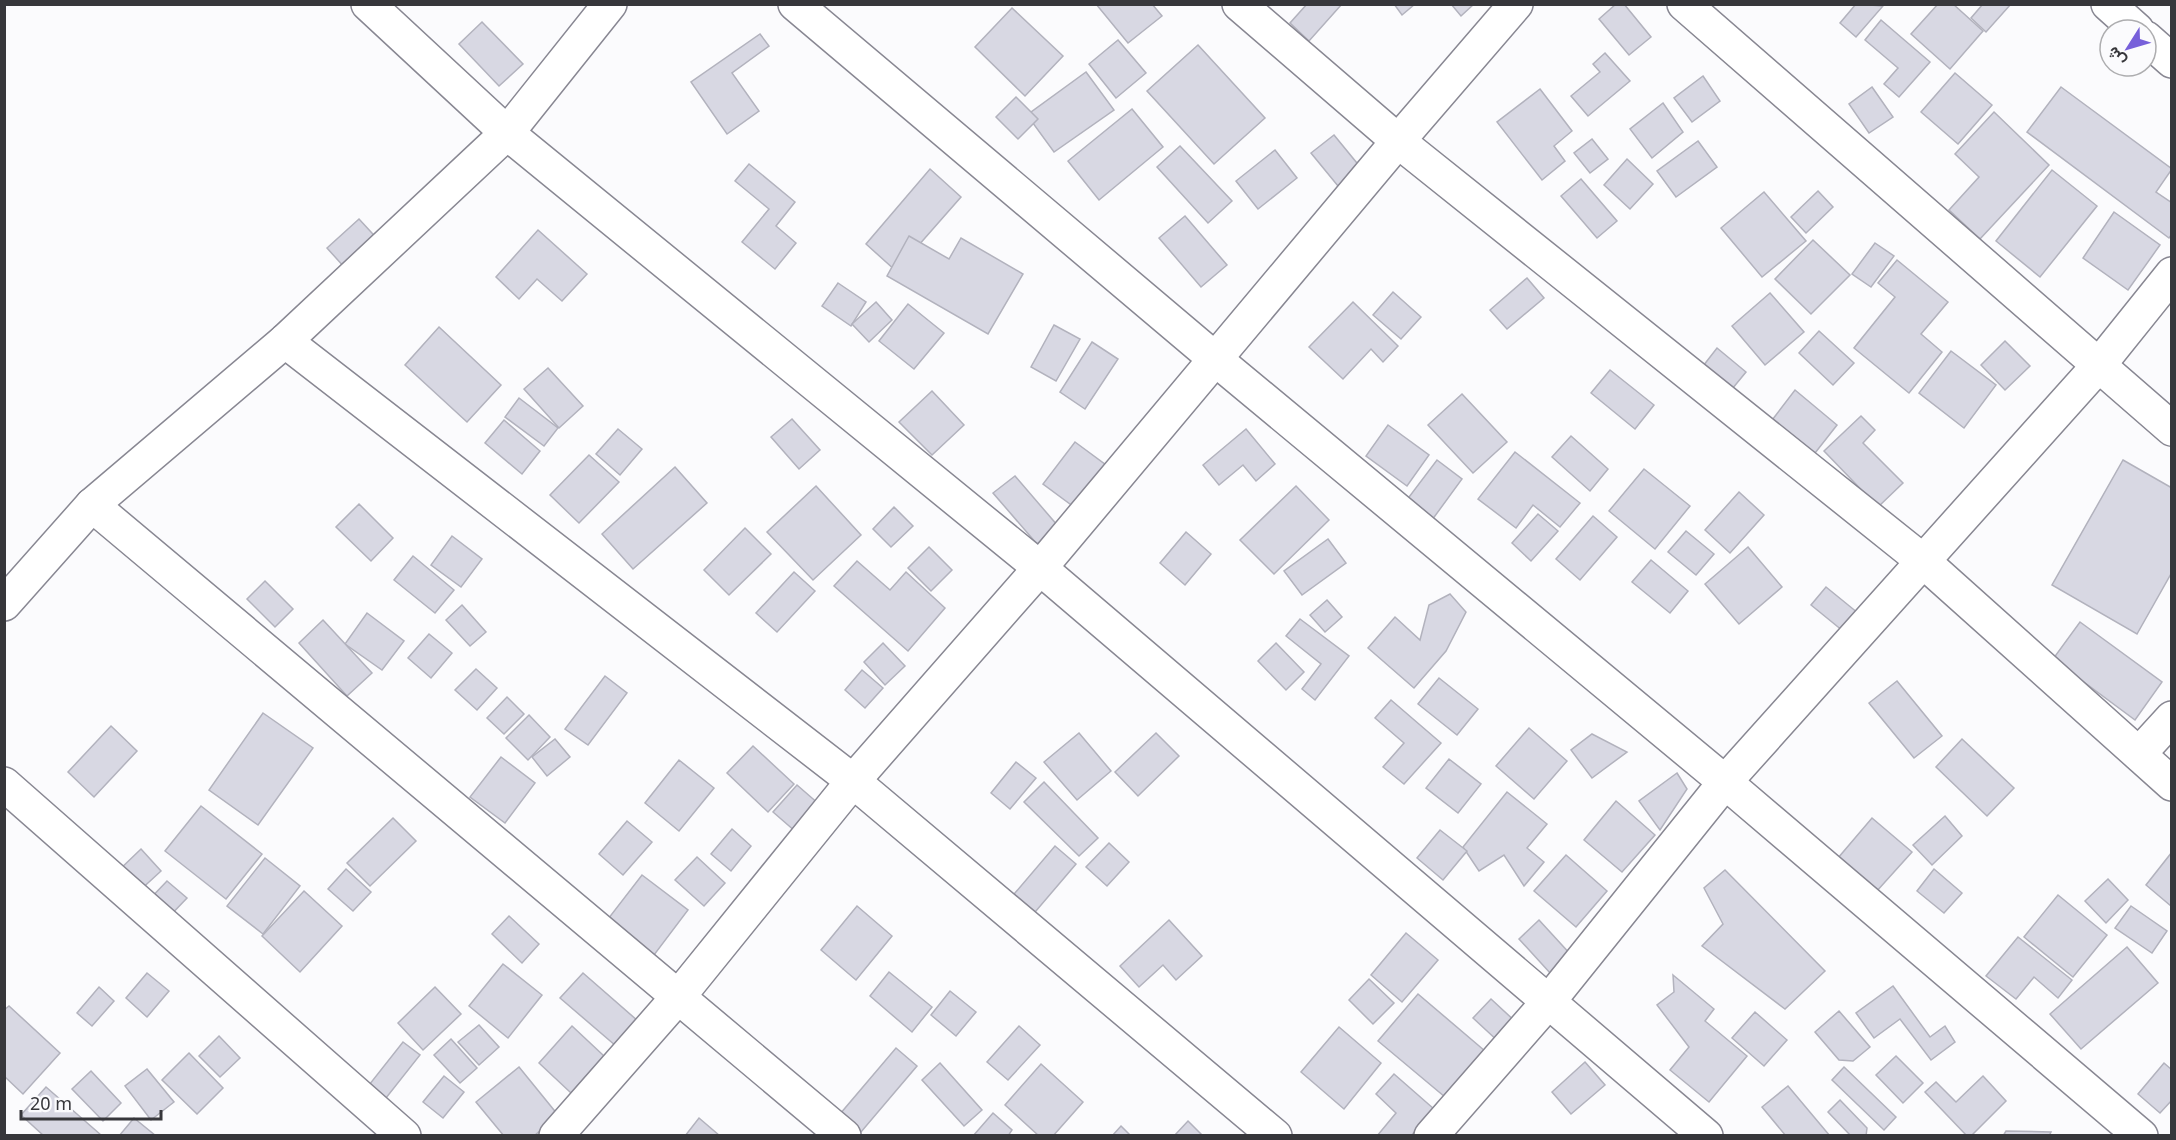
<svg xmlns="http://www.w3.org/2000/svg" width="2176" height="1140" viewBox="0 0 2176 1140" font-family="'Noto Sans',Vazirmatn,sans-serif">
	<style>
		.building { fill: #d8d8e3; stroke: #b2b2bd; stroke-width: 1.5 }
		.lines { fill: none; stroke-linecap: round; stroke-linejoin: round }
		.minor-casing { stroke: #888792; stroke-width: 36 }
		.minor { stroke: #fff; stroke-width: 33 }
	</style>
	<rect width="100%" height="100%" fill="#fbfbfd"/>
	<!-- building -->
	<g class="building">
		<polygon points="1096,4 1152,4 1162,16 1128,43"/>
		<polygon points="1307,4 1342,4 1309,41 1290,23"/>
		<polygon points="1394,4 1415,4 1402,15"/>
		<polygon points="1451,4 1474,4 1461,16"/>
		<polygon points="1616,4 1624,4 1651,37 1629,55 1599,19"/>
		<polygon points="1856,4 1883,6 1856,37 1840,23"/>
		<polygon points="1938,4 1953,4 1983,31 1950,69 1911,34"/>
		<polygon points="1983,4 2011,4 1986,32 1971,18"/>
		<polygon points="1012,8 1063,56 1025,96 975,47"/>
		<polygon points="1881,20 1930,62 1899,97 1884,84 1898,68 1865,40"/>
		<polygon points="482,22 523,64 499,86 459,44"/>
		<polygon points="760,34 769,46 732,73 759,111 727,134 691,82"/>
		<polygon points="1118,40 1146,73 1116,98 1089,64"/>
		<polygon points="1198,45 1265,118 1214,164 1147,91"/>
		<polygon points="1605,53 1630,81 1588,116 1571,96 1600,72 1593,64"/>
		<polygon points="1086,72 1114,110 1054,152 1027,115"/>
		<polygon points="1955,73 1992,105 1958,144 1921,112"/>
		<polygon points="1703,76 1720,101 1692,122 1674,98"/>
		<polygon points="1872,87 1893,117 1869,133 1849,104"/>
		<polygon points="2061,87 2172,169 2156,192 2172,203 2172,234 2169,238 2027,132"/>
		<polygon points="1540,89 1572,131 1554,146 1565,161 1542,180 1497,122"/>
		<polygon points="1016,97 1038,119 1018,139 996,117"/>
		<polygon points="1663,103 1683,132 1652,158 1630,129"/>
		<polygon points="1132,109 1163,147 1099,200 1068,161"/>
		<polygon points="1994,112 2049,165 1980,239 1949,210 1979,177 1955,154"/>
		<polygon points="1334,135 1361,168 1338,186 1311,153"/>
		<polygon points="1592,139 1608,159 1590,173 1574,153"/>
		<polygon points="1698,141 1717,167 1676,197 1657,171"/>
		<polygon points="1180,146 1232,201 1208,223 1157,167"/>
		<polygon points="1275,150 1297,178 1258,209 1236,181"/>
		<polygon points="1627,159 1653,184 1630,209 1604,185"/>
		<polygon points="749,164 795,202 776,226 796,243 775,269 742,242 769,209 735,181"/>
		<polygon points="930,169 961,197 896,271 866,244"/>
		<polygon points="2052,170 2097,206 2040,277 1996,241"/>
		<polygon points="1581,179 1617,221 1597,238 1561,196"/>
		<polygon points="1818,191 1833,207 1806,233 1791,217"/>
		<polygon points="1764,192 1806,241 1762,277 1721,228"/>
		<polygon points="2114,212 2160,245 2128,290 2083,258"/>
		<polygon points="1185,216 1227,265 1201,287 1159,238"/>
		<polygon points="359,219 395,258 363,288 327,248"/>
		<polygon points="538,230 587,274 562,301 537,279 519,299 496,277"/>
		<polygon points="909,236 949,259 961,238 1023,274 988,334 887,276"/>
		<polygon points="1813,240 1850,275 1811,314 1775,279"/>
		<polygon points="1875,243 1894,256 1871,287 1852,274"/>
		<polygon points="1897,260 1948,302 1921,334 1942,352 1909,393 1854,348 1895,297 1878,283"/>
		<polygon points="1527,278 1544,298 1507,329 1490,310"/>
		<polygon points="838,283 866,302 851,326 822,306"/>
		<polygon points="1393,292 1421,317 1401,339 1373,315"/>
		<polygon points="1770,293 1804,332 1765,365 1732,326"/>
		<polygon points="876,302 892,320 869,342 852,324"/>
		<polygon points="1353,302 1398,346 1383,362 1371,349 1343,379 1309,347"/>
		<polygon points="908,304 944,333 914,369 879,341"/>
		<polygon points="1054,325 1080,339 1056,381 1031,367"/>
		<polygon points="439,327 501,385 467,422 405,365"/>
		<polygon points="1819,331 1854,363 1833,385 1799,353"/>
		<polygon points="2005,341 2030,366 2005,390 1981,365"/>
		<polygon points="1092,342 1118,359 1085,409 1060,392"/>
		<polygon points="1717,348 1746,372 1728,394 1700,370"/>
		<polygon points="1951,351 1996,385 1964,428 1919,393"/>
		<polygon points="548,368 583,406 559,428 524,389"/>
		<polygon points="1610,370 1654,405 1635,429 1591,393"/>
		<polygon points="1795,390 1837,425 1808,462 1766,428"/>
		<polygon points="932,391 964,425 932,455 899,422"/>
		<polygon points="1462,394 1507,442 1473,473 1428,425"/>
		<polygon points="519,398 558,428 544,446 505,417"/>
		<polygon points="1861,416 1875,430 1863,443 1903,483 1878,507 1824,451"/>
		<polygon points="792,419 820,450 799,469 771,437"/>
		<polygon points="504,420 540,451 522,474 485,443"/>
		<polygon points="1388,425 1429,455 1407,486 1366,456"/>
		<polygon points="618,429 642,449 620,475 596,454"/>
		<polygon points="1246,429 1275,464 1256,481 1243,465 1219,485 1203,465"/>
		<polygon points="1571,436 1608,469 1590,491 1552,457"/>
		<polygon points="1075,442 1106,465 1074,507 1043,484"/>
		<polygon points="1515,452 1580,503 1560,527 1533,505 1516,528 1478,499"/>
		<polygon points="589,455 619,482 579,523 550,495"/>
		<polygon points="1437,460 1462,479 1432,520 1406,501"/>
		<polygon points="2123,460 2172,488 2172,572 2137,634 2052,585"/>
		<polygon points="675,467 707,503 633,569 602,534"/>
		<polygon points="1644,469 1690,506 1655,549 1609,511"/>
		<polygon points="1015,476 1058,526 1037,544 993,493"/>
		<polygon points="816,486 861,535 813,580 767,532"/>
		<polygon points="1296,486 1329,520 1274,574 1240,540"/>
		<polygon points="1739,492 1764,515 1730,553 1705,530"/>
		<polygon points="359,504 393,538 371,561 336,527"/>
		<polygon points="894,507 913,526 891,547 873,529"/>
		<polygon points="1538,514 1558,531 1531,561 1512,543"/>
		<polygon points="1593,516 1617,537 1580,580 1556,559"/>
		<polygon points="745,528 771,554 729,595 704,570"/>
		<polygon points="1686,531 1714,554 1696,575 1668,552"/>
		<polygon points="1186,532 1211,554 1185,585 1160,563"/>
		<polygon points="452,536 482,559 461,587 431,565"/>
		<polygon points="1328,539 1346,563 1302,595 1284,571"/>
		<polygon points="929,547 952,570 931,591 908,568"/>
		<polygon points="1748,547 1782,587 1739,624 1705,584"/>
		<polygon points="413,556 454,590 435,613 394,580"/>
		<polygon points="1651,560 1688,591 1670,613 1632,582"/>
		<polygon points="857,561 890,590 906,572 945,608 908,651 834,586"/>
		<polygon points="794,572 815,591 777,632 756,613"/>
		<polygon points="265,581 293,609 275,627 247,599"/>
		<polygon points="1826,587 1858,613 1843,631 1811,605"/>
		<polygon points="1450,594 1466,612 1446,651 1414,688 1368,648 1395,617 1420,640 1429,605"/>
		<polygon points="1327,600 1342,617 1325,632 1310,615"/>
		<polygon points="462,605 486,632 470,646 446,620"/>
		<polygon points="367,613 404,641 382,670 345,644"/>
		<polygon points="1300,619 1349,656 1315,700 1302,689 1321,664 1286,636"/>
		<polygon points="323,620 372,673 347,696 299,643"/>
		<polygon points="2080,622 2162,682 2135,720 2053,659"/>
		<polygon points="429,634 452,653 431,678 408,658"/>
		<polygon points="883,643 905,666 885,685 864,662"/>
		<polygon points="1276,643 1304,672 1286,690 1258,661"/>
		<polygon points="476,669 497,688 477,710 455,690"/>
		<polygon points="862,670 883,688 865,708 845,690"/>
		<polygon points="605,676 627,693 588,745 565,729"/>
		<polygon points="1439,678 1478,709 1457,735 1418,704"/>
		<polygon points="1897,681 1942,736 1914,758 1869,703"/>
		<polygon points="507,697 524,714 504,734 487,718"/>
		<polygon points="1391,700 1441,743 1404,784 1383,767 1404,743 1375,718"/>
		<polygon points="263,713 313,748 258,825 209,790"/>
		<polygon points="529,715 550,737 528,760 506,738"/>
		<polygon points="111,726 137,751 94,797 68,772"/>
		<polygon points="1529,728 1567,761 1534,799 1496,766"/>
		<polygon points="1079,733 1111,771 1077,800 1044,762"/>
		<polygon points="1156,733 1179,756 1138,796 1115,772"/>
		<polygon points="1592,734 1627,752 1592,778 1571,750"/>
		<polygon points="555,739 570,757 547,776 532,757"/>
		<polygon points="1962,739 2014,788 1987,816 1936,767"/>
		<polygon points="753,746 794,784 768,812 727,773"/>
		<polygon points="501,757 535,783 505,823 470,797"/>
		<polygon points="1449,759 1481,784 1458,813 1426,788"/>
		<polygon points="679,760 714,788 679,831 645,803"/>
		<polygon points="1016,762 1036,778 1010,809 991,793"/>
		<polygon points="1677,773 1687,789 1660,830 1639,801"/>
		<polygon points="1044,782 1098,838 1079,856 1024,802"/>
		<polygon points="797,785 820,805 796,832 773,812"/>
		<polygon points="1507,792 1547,824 1527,848 1544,862 1524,886 1504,855 1479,871 1463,847"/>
		<polygon points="1616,801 1655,835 1622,872 1584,840"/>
		<polygon points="201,806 262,854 226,899 165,851"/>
		<polygon points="1945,816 1962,836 1932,865 1913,845"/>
		<polygon points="393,818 416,841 370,886 347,863"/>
		<polygon points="1872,818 1912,852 1876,892 1838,858"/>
		<polygon points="627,821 652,842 623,875 599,854"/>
		<polygon points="732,829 751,846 731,871 711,854"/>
		<polygon points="1440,830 1467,851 1443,880 1417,858"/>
		<polygon points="1109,843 1129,862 1107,886 1086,867"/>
		<polygon points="1055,846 1076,864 1030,918 1009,900"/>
		<polygon points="141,849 161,871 136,894 117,872"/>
		<polygon points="2172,852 2172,906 2171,906 2146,885"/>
		<polygon points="1566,855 1607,891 1576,927 1534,891"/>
		<polygon points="697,857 725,883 704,906 675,880"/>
		<polygon points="265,858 300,886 263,934 227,906"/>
		<polygon points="346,869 371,892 353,911 328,889"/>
		<polygon points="1934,869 1962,893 1944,913 1917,891"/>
		<polygon points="1725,870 1825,971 1785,1009 1702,946 1723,924 1704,888"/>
		<polygon points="642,875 688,910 654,955 608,919"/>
		<polygon points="2108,879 2128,900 2106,923 2085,901"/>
		<polygon points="167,881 187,898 165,921 146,903"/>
		<polygon points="304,891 342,926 300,972 262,936"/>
		<polygon points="2058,895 2107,935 2073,977 2024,937"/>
		<polygon points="857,906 892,936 856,980 821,950"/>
		<polygon points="2131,906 2167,931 2152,953 2115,928"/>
		<polygon points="509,916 539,944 522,963 492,934"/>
		<polygon points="1169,920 1202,956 1176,980 1163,965 1139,987 1120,966"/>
		<polygon points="1539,920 1572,956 1551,974 1519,939"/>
		<polygon points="1406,933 1438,960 1402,1002 1371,975"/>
		<polygon points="2018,937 2072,980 2058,998 2034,977 2016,999 1986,976"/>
		<polygon points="2127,947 2158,983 2081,1049 2050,1014"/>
		<polygon points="503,964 542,995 508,1038 469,1006"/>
		<polygon points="889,972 932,1007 912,1032 870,996"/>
		<polygon points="147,973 169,991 147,1017 126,998"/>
		<polygon points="583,973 638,1021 616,1046 560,998"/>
		<polygon points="1673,975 1714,1009 1705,1021 1747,1056 1709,1102 1670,1070 1689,1047 1657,1005 1674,992"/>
		<polygon points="1369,979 1394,1003 1373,1024 1349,1000"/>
		<polygon points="1893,986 1930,1037 1945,1026 1955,1042 1931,1060 1900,1019 1874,1038 1856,1013"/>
		<polygon points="99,987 114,1001 92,1026 77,1013"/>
		<polygon points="435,987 461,1014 423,1050 398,1023"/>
		<polygon points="950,991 976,1012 956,1036 931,1015"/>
		<polygon points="1418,994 1485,1051 1445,1097 1378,1041"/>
		<polygon points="1491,999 1518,1024 1500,1043 1473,1018"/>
		<polygon points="9,1006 60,1053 23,1094 4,1076 4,1010"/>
		<polygon points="1839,1011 1870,1047 1853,1061 1839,1060 1815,1032"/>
		<polygon points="1755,1012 1787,1040 1764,1066 1732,1038"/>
		<polygon points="479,1025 499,1047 479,1065 458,1042"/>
		<polygon points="572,1026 604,1056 571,1093 539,1063"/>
		<polygon points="1019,1026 1040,1045 1008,1080 987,1062"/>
		<polygon points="1339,1027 1381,1063 1344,1109 1301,1072"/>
		<polygon points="219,1036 240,1058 220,1077 199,1056"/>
		<polygon points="451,1039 477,1068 460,1083 434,1055"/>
		<polygon points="403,1042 420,1055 386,1098 369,1085"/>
		<polygon points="896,1048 917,1066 861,1132 840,1114"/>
		<polygon points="189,1053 223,1088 197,1114 162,1080"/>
		<polygon points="1896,1056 1923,1083 1903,1103 1876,1075"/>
		<polygon points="1585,1062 1605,1085 1571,1114 1552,1092"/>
		<polygon points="940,1063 982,1110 964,1126 922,1080"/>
		<polygon points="2164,1063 2172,1070 2172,1100 2160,1113 2138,1094"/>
		<polygon points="1041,1064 1083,1102 1053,1136 1039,1136 1005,1105"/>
		<polygon points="519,1067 558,1115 534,1136 504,1136 476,1102"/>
		<polygon points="1844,1067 1896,1117 1884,1130 1832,1080"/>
		<polygon points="147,1069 174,1102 151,1120 125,1086"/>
		<polygon points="91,1071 121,1103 103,1121 72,1089"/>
		<polygon points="1394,1074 1434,1109 1411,1136 1377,1136 1396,1113 1376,1094"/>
		<polygon points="444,1076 464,1092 443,1118 423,1102"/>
		<polygon points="1983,1076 2006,1101 1971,1136 1967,1136 1925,1092 1936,1082 1956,1102"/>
		<polygon points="1788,1086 1830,1136 1786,1136 1762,1107"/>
		<polygon points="46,1087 101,1135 100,1136 44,1136 21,1115"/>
		<polygon points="1840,1100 1867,1128 1866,1136 1851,1136 1828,1112"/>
		<polygon points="993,1113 1012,1130 1008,1136 973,1136"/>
		<polygon points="134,1118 156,1136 119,1136"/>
		<polygon points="699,1118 720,1136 685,1136"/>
		<polygon points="1188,1121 1203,1136 1174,1136"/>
		<polygon points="1121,1126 1131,1136 1112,1136"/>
		<polygon points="2006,1131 2051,1132 2049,1136 2003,1136"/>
	</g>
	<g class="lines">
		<!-- minor casing -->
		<g class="minor-casing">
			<g id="minor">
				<polyline points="368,4 507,133 1040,568 1706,1136"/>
				<polyline points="795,4 1214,358 1725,782 2141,1136"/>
				<polyline points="1239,4 1398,141 1923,561 2172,784"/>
				<polyline points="1684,4 2172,429"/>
				<polyline points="2108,4 2137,30"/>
				<polyline points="2146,38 2172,61"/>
				<polyline points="285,341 853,781 1275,1136"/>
				<polyline points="92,505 844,1136"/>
				<polyline points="4,604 92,505 285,341 507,133 610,4"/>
				<polyline points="2139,754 2172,718"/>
				<polyline points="4,784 404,1136"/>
				<polyline points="556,1136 679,996 853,781 1040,568 1398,141 1516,4"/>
				<polyline points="1431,1136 1549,1001 1725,782 2099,365 2172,274"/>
			</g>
		</g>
		<!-- minor -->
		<use href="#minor" class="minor"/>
	</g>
	<!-- border -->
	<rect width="2176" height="1140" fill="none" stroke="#37373b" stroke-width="12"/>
	<!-- north arrow -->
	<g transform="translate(2128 48) rotate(233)"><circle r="28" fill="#fbfbfd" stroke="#adadaf" stroke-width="1.5"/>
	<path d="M0-4.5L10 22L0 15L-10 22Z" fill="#7760da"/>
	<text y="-9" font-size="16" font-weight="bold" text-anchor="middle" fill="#37373b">ش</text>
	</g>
	<!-- scale -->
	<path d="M21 1110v9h140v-9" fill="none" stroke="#37373b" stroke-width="3"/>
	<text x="30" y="1110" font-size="18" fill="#37373b" stroke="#fbfbfd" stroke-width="4.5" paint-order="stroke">20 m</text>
</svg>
